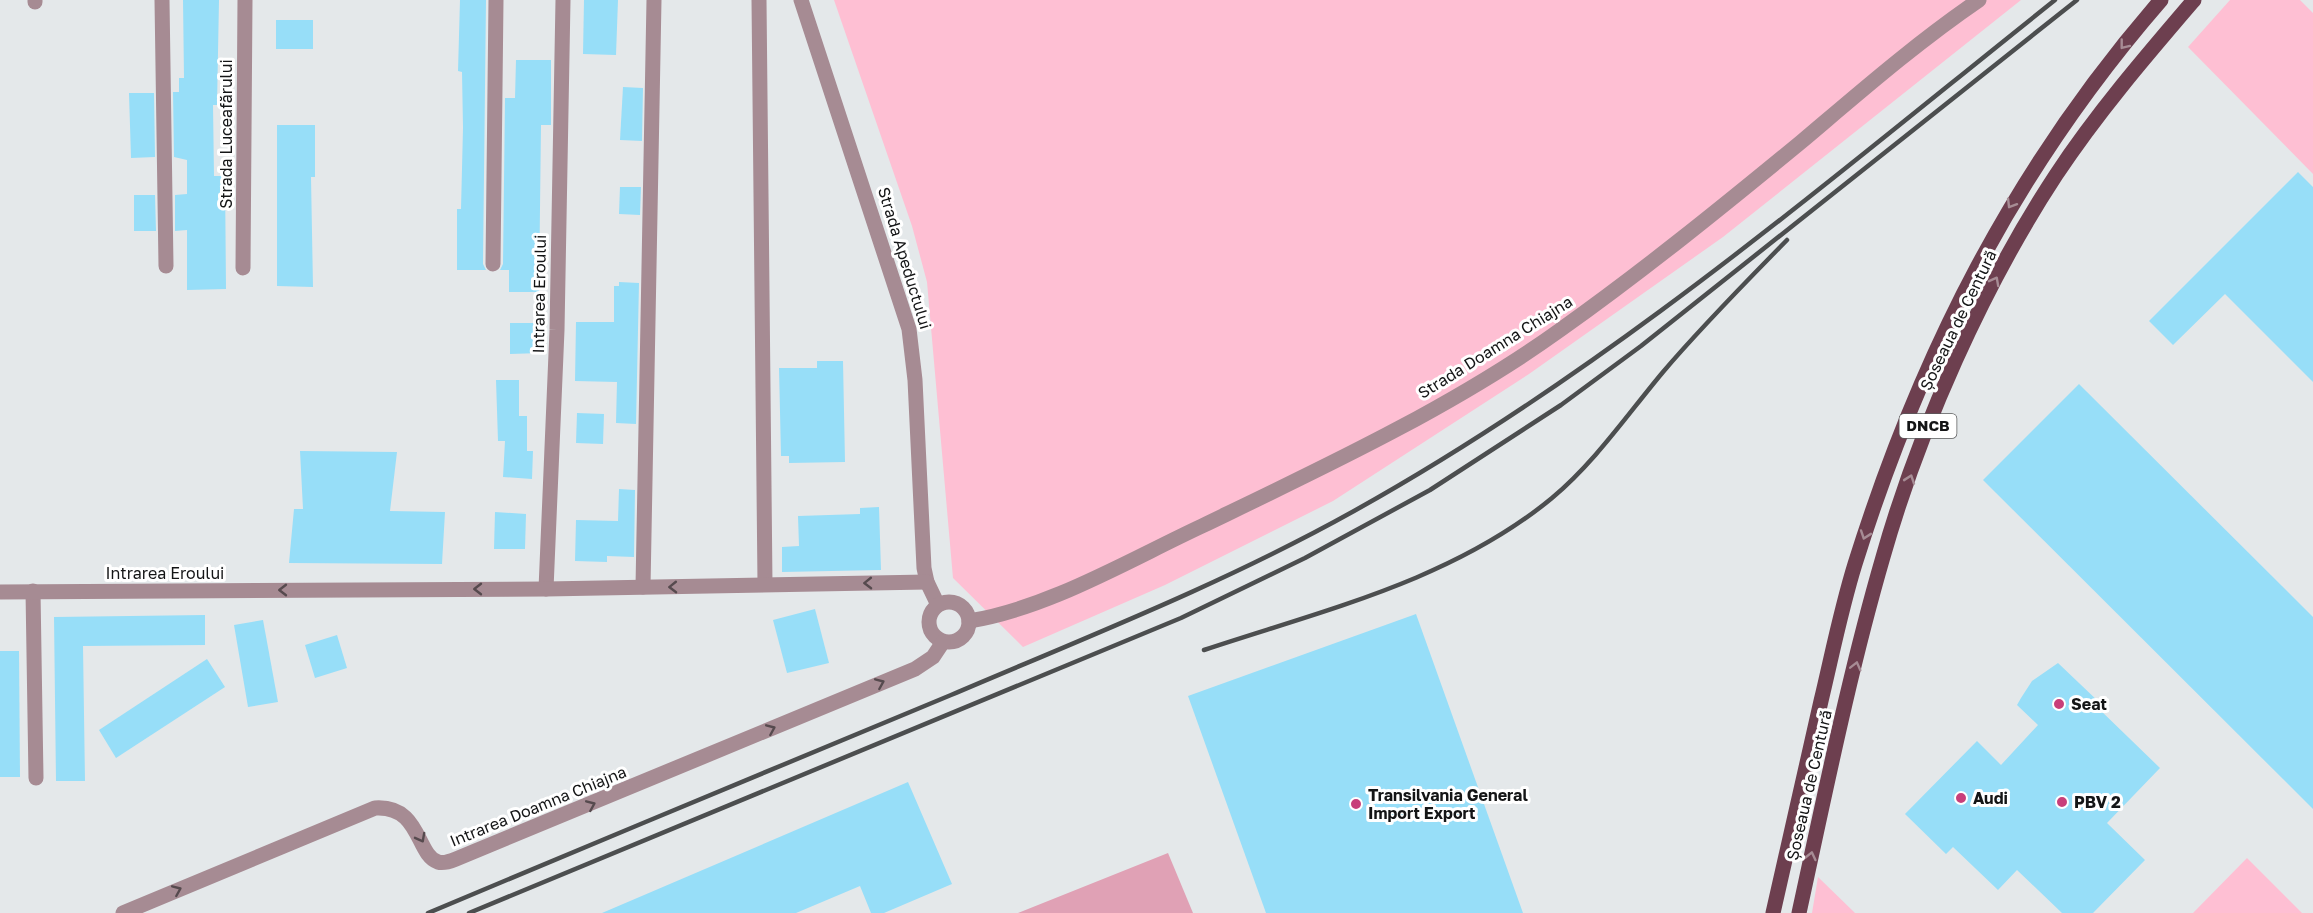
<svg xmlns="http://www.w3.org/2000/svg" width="2313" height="913" viewBox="0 0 2313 913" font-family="'Golos Text',sans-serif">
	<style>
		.green { fill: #febfd3 }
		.forest { fill: #e0a1b5 }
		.building { fill: #97def8 }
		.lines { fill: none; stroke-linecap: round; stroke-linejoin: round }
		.minor { stroke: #a68b93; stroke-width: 15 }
		.tertiary { stroke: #a68b93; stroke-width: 15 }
		.primary { stroke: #6d3f4f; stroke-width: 15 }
		.rail { stroke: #4c4e4f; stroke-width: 4.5 }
		.oneway { stroke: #a78c95 }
		.oneway2 { stroke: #564a4e }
		.poi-dot { fill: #c83f7a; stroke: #fff; stroke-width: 2 }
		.labels { text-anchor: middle; stroke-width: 6; stroke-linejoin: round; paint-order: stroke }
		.shield { fill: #fff; stroke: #5a5b5c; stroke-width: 1.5 }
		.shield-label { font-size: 15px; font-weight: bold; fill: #141516 }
		.street-label { font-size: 16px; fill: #141516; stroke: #fff }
		.poi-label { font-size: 16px; font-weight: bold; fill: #141516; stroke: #fff; text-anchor: start }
	</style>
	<rect width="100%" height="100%" fill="#e4e8ea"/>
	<!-- green -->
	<g class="green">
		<polygon points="834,0 2021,0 1723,237 1529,374 1333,501 1165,585 1023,647 953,578 927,282 912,226"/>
		<polygon points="2230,0 2300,0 2313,13 2313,174 2188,47"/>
		<polygon points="2247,858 2302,913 2193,913"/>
		<polygon points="1818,877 1855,913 1812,913"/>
	</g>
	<!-- forest -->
	<polygon class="forest" points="1168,853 1193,913 1018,913"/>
	<!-- building -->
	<g class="building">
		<polygon points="183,0 219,0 217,105 213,105 214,176 225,176 226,289 187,290 187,230 175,231 175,195 187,194 187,160 174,157 173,92 179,92 179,78 184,78"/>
		<polygon points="460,0 486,0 483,264 486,270 457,270 457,209 461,209 463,128 462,72 458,71"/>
		<polygon points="584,0 618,0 616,55 583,54"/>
		<rect x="276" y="20" width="37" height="29"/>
		<polygon points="516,60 551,60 551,125 541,125 539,292 509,292 509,270 500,270 503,264 505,98 515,98"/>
		<polygon points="623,87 643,88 642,141 620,140"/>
		<polygon points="129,93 154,93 155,157 131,158"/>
		<polygon points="277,125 315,125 315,177 311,177 313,287 277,286"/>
		<polygon points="2298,172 2313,187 2313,382 2225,294 2173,345 2149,321"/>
		<polygon points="620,187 641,187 640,215 619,214"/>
		<polygon points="134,195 155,195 156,231 134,231"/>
		<polygon points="619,282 639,283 636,424 616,423 617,382 575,381 576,322 614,322 614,286 619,286"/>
		<polygon points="510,323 540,323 541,353 510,354"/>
		<polygon points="817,361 843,361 845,462 789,463 789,456 781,456 779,368 817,368"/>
		<polygon points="496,380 519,380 519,416 527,416 527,451 533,451 532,479 503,477 505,441 498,441"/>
		<polygon points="2079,384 2313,617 2313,809 1983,480"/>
		<polygon points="577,413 604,414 603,444 576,443"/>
		<polygon points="300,451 397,452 390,511 445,512 442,564 289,563 294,509 303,509"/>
		<polygon points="619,489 635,490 634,557 607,556 607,562 575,561 576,520 618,521"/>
		<polygon points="879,507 881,570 782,572 782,547 799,546 798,516 860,514 860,508"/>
		<polygon points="495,512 526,514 525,549 494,549"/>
		<polygon points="815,609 829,663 787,673 773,620"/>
		<polygon points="1416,614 1523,913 1266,913 1188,696"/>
		<polygon points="205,615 205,645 83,646 85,781 56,781 54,617"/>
		<polygon points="263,620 278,702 248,707 234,625"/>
		<polygon points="337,635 347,668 315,678 305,645"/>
		<polygon points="0,651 19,651 20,777 0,777"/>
		<polygon points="207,659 225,687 116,758 99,730"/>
		<polygon points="2058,663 2100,703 2097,707 2160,768 2107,823 2145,860 2093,913 2062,913 2017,870 1998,890 1953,847 1946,854 1905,814 1977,741 2001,765 2038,725 2017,705 2021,698 2032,681"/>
		<polygon points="908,782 952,884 884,913 871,913 860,886 796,913 602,913"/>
	</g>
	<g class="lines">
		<!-- minor -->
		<g class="minor">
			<polyline points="162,0 166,266"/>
			<polyline points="759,0 765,584"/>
			<polyline points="35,2 35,0"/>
			<polyline points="493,264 496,0"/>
			<polyline points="243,268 245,0"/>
			<polyline points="643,587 654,0"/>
			<polyline points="546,589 557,330 563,0"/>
			<polyline points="33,591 36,778"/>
			<path d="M969,621C1049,608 1129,560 1202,526C1320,469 1453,407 1560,330C1643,271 1722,207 1801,142C1859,93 1916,43 1979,0"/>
		</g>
		<!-- tertiary -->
		<g class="tertiary">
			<polyline points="801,0 909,329 915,380 924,568 927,582 938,605"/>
			<polyline points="0,592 546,589 927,582"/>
			<circle cx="949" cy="622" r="20"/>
			<path d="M123,913L375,808C421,805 416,855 438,862C444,864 451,861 456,859L915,669L933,657L943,642"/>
		</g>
		<!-- primary -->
		<g class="primary">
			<path d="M1773,913C1789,842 1805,772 1821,701C1832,655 1841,609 1855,564C1921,353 2015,168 2161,0"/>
			<path d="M1799,913C1825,794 1849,674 1883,557C1919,430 1983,286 2056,175C2097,113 2146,56 2194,0"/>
		</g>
		<!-- rail -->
		<g class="rail">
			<path d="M1204,650C1324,610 1453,580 1552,498C1595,462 1627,415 1663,372C1702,326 1745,283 1787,240"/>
			<path d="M428,913C602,840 777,767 951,695C1087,637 1225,583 1354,511C1608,370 1829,180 2055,0"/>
			<polyline points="469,913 1181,618 1305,558 1430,490 1561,405 1641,346 2077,0"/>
		</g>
	</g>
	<!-- one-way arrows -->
	<defs><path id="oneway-chevron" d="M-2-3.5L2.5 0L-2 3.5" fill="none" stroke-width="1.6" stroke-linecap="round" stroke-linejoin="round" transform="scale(1.5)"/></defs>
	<g class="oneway">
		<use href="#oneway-chevron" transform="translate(2124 45) rotate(128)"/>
		<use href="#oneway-chevron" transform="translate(2011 204) rotate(121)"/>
		<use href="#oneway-chevron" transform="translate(1995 281) rotate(-62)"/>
		<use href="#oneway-chevron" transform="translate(1910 479) rotate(-71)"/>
		<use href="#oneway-chevron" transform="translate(1865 535) rotate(109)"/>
		<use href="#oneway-chevron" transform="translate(1856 666) rotate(-76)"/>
		<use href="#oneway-chevron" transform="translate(1811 856) rotate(-77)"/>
	</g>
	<g class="oneway2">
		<use href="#oneway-chevron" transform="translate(868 583) rotate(179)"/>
		<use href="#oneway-chevron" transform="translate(673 587) rotate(179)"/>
		<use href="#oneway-chevron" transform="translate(478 589) rotate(180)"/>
		<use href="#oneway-chevron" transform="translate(283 590) rotate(180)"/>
		<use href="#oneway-chevron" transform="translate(880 683) rotate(-23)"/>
		<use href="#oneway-chevron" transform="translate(771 729) rotate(-23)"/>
		<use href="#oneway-chevron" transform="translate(591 805) rotate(-23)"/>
		<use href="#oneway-chevron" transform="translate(421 838) rotate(62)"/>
		<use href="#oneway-chevron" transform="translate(177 890) rotate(-23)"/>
	</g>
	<!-- markers -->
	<g class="poi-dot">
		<circle cx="2059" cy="704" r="6"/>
		<circle cx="1961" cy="798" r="6"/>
		<circle cx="2062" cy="802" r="6"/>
		<circle cx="1356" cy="804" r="6"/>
	</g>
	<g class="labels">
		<!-- shield labels -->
		<rect class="shield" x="1899.5" y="414" width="57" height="24" rx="4.5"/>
		<g class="shield-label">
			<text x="1928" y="431">DNCB</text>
		</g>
		<!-- street labels -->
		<g class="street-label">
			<text transform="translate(226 134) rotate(-90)" y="6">Strada Luceafărului</text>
			<text transform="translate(905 258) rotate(73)" y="6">Strada Apeductului</text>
			<text transform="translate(539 294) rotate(-89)" y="6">Intrarea Eroului</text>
			<text transform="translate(1958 320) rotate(-64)" y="6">Șoseaua de Centură</text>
			<text transform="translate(1495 347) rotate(-32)" y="6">Strada Doamna Chiajna</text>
			<text x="165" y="579">Intrarea Eroului</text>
			<text transform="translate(1809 785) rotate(-77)" y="6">Șoseaua de Centură</text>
			<text transform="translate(538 806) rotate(-22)" y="6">Intrarea Doamna Chiajna</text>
		</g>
		<!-- poi labels -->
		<g class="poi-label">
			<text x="2071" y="710">Seat</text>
			<text x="1368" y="801">Transilvania General<tspan x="1368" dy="18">Import Export</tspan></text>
			<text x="1973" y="804">Audi</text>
			<text x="2074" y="808">PBV 2</text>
		</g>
	</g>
</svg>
